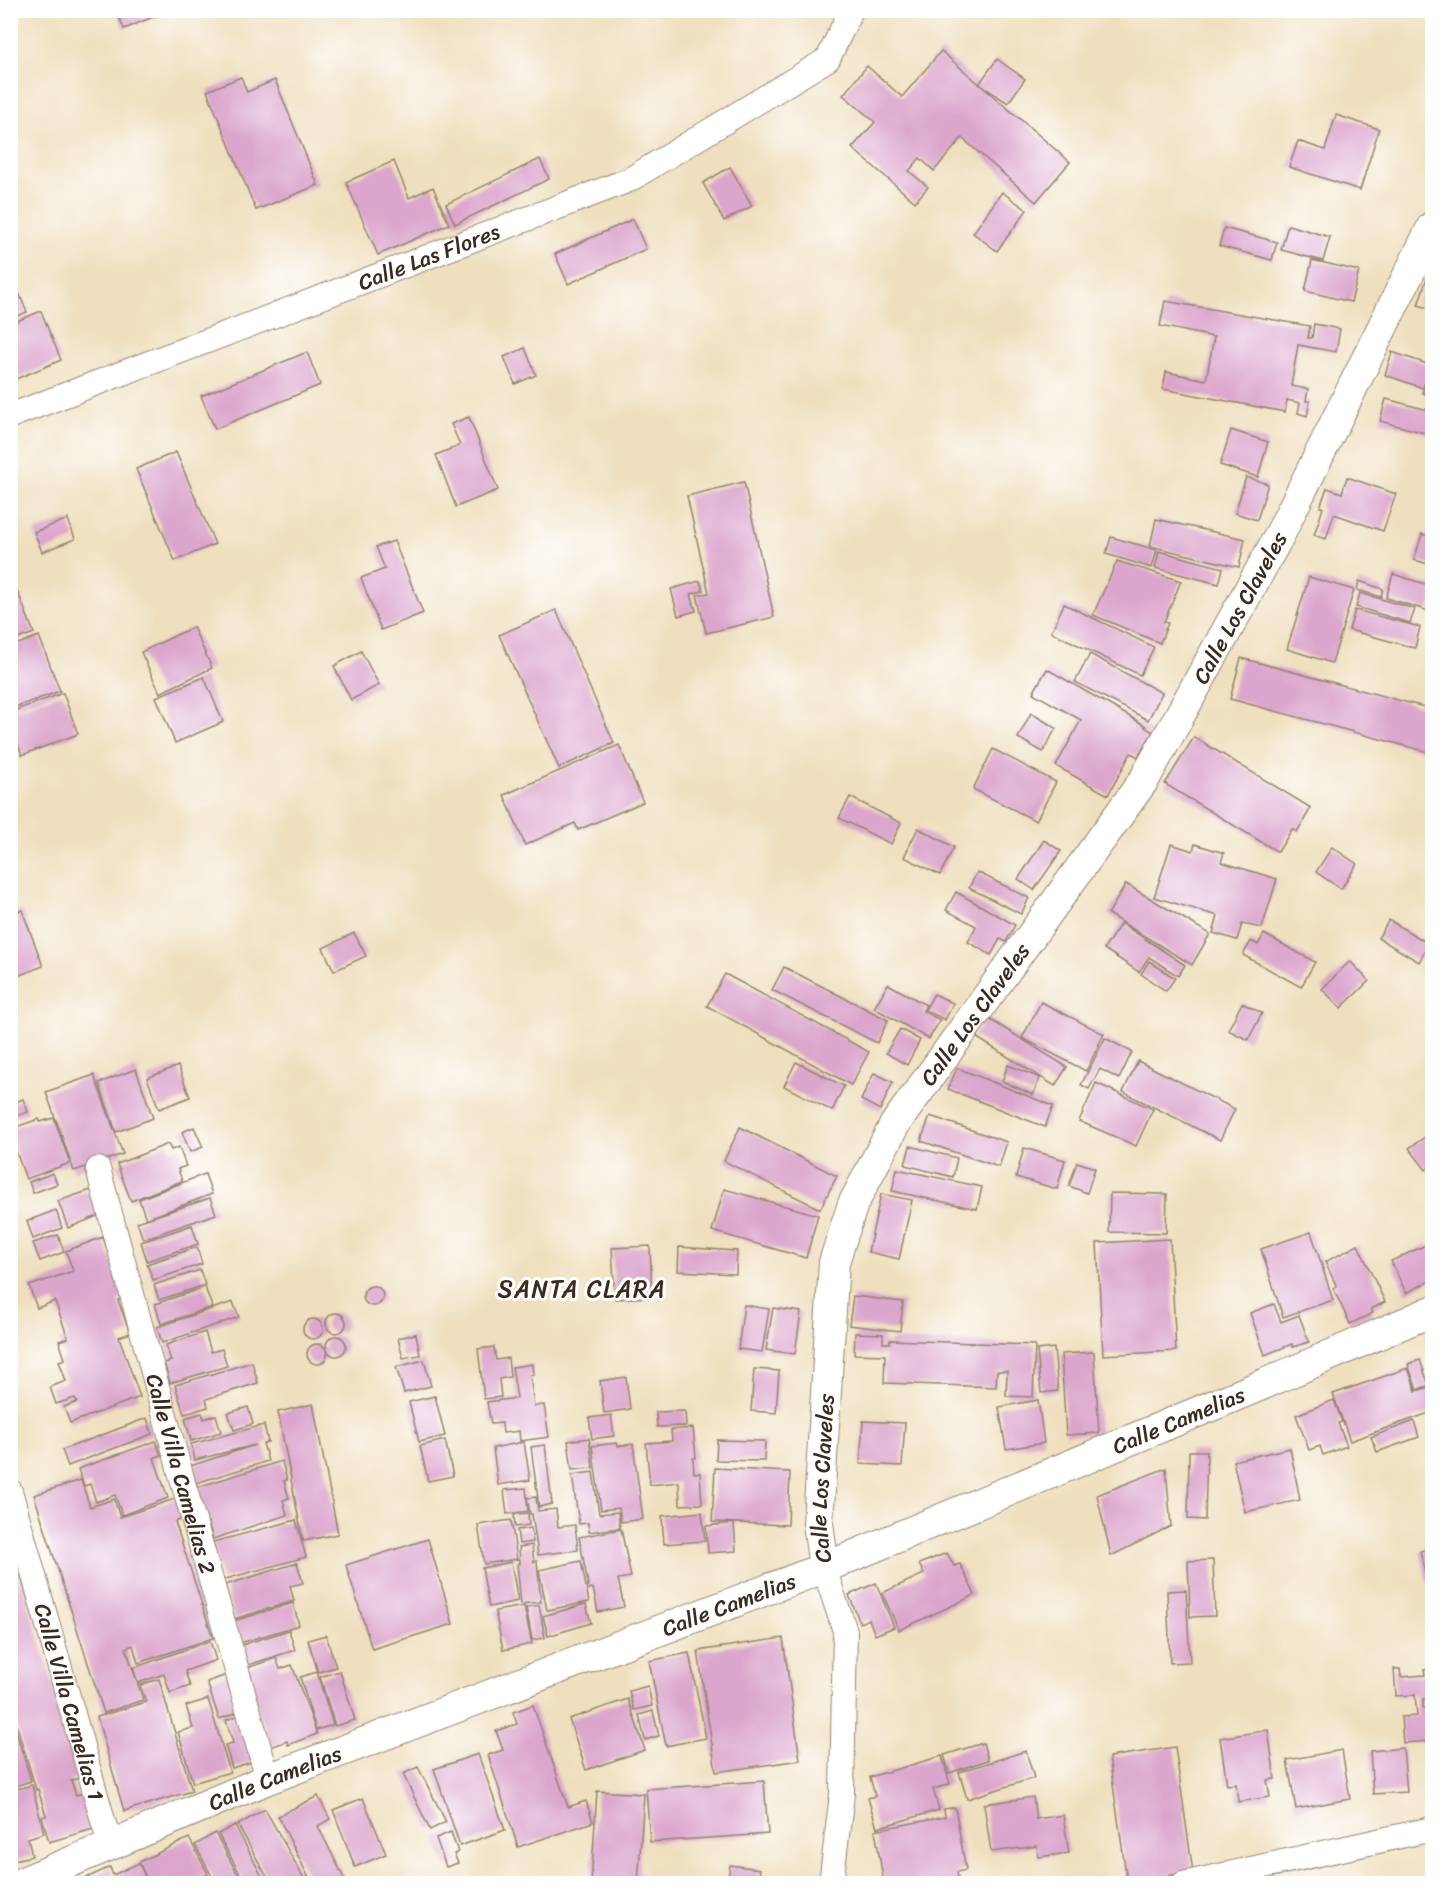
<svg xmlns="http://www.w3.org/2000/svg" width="1443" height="1894" viewBox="0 0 1443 1894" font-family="Sriracha,sans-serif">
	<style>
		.building { fill: #dba6cd }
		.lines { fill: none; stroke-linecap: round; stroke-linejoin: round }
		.minor-casing { stroke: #95846e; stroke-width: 26 }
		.tertiary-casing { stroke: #95846e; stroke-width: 32 }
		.minor { stroke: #fff; stroke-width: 24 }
		.tertiary { stroke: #fff; stroke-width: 30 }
		.labels { text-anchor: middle; stroke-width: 6; stroke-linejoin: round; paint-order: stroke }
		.street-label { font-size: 22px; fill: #3b2a1e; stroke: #fff }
		.neighbourhood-label { font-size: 24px; letter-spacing: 1.5px; fill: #3b2a1e; stroke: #fff }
	</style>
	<rect width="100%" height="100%" fill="#fff"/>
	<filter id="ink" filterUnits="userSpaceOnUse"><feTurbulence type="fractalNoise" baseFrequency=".0167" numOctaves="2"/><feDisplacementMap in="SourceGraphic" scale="12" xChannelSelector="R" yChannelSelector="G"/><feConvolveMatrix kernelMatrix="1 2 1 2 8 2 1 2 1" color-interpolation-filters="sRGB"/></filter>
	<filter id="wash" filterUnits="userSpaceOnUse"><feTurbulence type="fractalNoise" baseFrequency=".008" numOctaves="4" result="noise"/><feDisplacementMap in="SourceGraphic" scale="24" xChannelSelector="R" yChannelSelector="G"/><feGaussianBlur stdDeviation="1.35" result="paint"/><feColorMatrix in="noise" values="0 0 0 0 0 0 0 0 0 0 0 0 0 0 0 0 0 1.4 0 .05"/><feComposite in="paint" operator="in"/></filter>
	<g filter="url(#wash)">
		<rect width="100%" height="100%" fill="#efdfbe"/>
		<g id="blocks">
			<!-- building -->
			<g class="building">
				<polygon points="116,10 168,10 168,11 124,29"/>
				<polygon points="941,51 1070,162 1036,202 962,138 934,171 920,158 909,171 928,187 915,202 852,148 875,122 843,95 867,66 902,97"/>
				<polygon points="997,59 1025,79 1008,103 979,84"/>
				<polygon points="241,77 247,92 275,80 318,185 256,210 207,91"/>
				<polygon points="1336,115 1379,129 1360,190 1289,167 1298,141 1325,150"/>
				<polygon points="540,159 549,179 455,224 446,204"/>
				<polygon points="394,161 409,198 433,187 449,224 378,255 346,182"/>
				<polygon points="730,167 752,206 724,221 703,183"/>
				<polygon points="1002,192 1027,210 997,251 973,233"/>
				<polygon points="633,219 646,249 568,284 555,254"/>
				<polygon points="1288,225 1330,237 1323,261 1281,250"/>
				<polygon points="1224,228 1277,242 1272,260 1219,246"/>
				<polygon points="1312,260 1359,271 1351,302 1305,291"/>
				<polygon points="1431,266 1432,266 1432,309 1418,305"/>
				<polygon points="12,276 27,312 10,319 10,277"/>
				<polygon points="1165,301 1310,326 1308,338 1312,338 1314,324 1340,329 1336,352 1298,345 1291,386 1308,389 1306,401 1310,401 1307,416 1298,413 1300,403 1287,400 1285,412 1163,389 1166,372 1206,380 1214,337 1160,326"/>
				<polygon points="41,311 61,360 16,379 10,366 10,324"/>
				<polygon points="525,348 536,375 515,384 504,357"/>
				<polygon points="307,352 320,385 215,429 201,396"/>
				<polygon points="1392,352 1430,365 1423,388 1385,375"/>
				<polygon points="1432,375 1432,398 1422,392"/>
				<polygon points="1386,399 1432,411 1432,435 1380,421"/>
				<polygon points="469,417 498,490 456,507 436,455 460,445 451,424"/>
				<polygon points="1231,430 1268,442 1258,477 1220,465"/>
				<polygon points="176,452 215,544 175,561 136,469"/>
				<polygon points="1246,477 1268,484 1257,520 1235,513"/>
				<polygon points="1347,477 1396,494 1383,531 1334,514 1326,539 1314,535 1323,508 1320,507 1327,488 1342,493"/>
				<polygon points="744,482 774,617 706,633 697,595 709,593 687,496"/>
				<polygon points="68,519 75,539 42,552 34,532"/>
				<polygon points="1156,519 1245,539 1239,567 1150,546"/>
				<polygon points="1422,534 1432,538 1432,565 1414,560"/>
				<polygon points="1111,537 1157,550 1152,568 1106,554"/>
				<polygon points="394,541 423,613 381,630 361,578 385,569 376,547"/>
				<polygon points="1159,551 1223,568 1219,584 1155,568"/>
				<polygon points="1117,561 1181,581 1164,622 1168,623 1160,643 1093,615"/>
				<polygon points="10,572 34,633 10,642"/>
				<polygon points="1393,574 1432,586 1432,601 1429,611 1386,598"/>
				<polygon points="1309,577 1354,590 1332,663 1287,649"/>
				<polygon points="700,581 703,591 691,594 696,611 678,616 671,589"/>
				<polygon points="1359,581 1383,589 1381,597 1357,590"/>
				<polygon points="1360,593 1415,609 1410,623 1356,607"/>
				<polygon points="1064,604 1154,647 1140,675 1051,632"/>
				<polygon points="556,610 614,743 559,768 499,635"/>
				<polygon points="1355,610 1420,627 1415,648 1349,630"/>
				<polygon points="193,627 212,668 160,693 141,652"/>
				<polygon points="39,636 60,691 10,709 10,647"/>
				<polygon points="361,651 379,685 351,700 334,666"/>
				<polygon points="1090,654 1162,693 1148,720 1075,682"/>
				<polygon points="1241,658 1432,709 1432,753 1230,699"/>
				<polygon points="1047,669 1146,726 1145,727 1153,732 1138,757 1131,753 1108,795 1056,766 1081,720 1033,693"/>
				<polygon points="204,677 223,722 175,743 156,697"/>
				<polygon points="63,693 78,734 22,755 10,722 10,712"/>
				<polygon points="1031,713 1056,728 1043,752 1018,738"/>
				<polygon points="1194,737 1311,808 1297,832 1292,829 1278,852 1165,784"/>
				<polygon points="619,745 643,802 578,830 575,823 525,845 504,795"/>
				<polygon points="993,749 1056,782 1036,821 973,789"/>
				<polygon points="850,797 901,823 891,844 839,818"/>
				<polygon points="918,828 954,847 940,875 904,857"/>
				<polygon points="1044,840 1061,851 1034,890 1018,879"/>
				<polygon points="1171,844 1193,851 1195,844 1224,853 1221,862 1277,879 1262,928 1242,924 1237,940 1213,933 1218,916 1154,897"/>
				<polygon points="1332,847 1357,864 1341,889 1316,872"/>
				<polygon points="977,872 1029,898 1021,914 969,888"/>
				<polygon points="1126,884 1210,934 1192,965 1108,914"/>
				<polygon points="956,892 1015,925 1006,942 1000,939 991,955 968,942 976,926 946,910"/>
				<polygon points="22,910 43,966 10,979 10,914"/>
				<polygon points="1389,920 1429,944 1419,962 1378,938"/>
				<polygon points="1121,923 1185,965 1178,976 1149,957 1139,972 1104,949"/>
				<polygon points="354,933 366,956 334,971 323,948"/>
				<polygon points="1264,934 1315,962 1301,987 1243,955 1251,941 1258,945"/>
				<polygon points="1149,961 1175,978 1166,991 1141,974"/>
				<polygon points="1350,961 1369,981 1341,1008 1322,989"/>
				<polygon points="784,967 888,1020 877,1043 772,990"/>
				<polygon points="725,974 869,1052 851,1085 707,1006"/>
				<polygon points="888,984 926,1005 923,1011 940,1020 929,1039 874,1008"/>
				<polygon points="934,994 953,1003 945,1020 925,1010"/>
				<polygon points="1041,1002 1104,1034 1086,1071 1022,1038"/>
				<polygon points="1242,1003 1262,1013 1248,1040 1228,1030"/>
				<polygon points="986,1017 1067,1067 1055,1086 974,1036"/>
				<polygon points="900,1029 920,1040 907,1065 886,1053"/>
				<polygon points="1105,1038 1132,1052 1119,1079 1100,1069 1089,1089 1081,1085"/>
				<polygon points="1138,1061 1235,1109 1220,1140 1123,1092"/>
				<polygon points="796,1062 844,1086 832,1111 784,1086"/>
				<polygon points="1008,1065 1040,1078 1033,1095 1002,1081"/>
				<polygon points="178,1066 190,1097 159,1109 147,1078"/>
				<polygon points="957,1068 1053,1106 1045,1127 948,1089"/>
				<polygon points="136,1069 153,1118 116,1132 99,1083"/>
				<polygon points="874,1073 893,1082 880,1110 861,1100"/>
				<polygon points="94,1075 123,1154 74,1171 46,1092"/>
				<polygon points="1096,1083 1153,1109 1136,1146 1079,1121"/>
				<polygon points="23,1099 28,1112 11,1118 10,1104"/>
				<polygon points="930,1116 1007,1142 999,1167 921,1141"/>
				<polygon points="54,1118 70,1163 26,1179 10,1135 10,1129 39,1119 40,1122"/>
				<polygon points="194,1127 203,1147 190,1152 182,1132"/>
				<polygon points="740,1127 837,1176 820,1209 724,1161"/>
				<polygon points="1425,1137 1432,1147 1432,1165 1426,1170 1409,1148"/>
				<polygon points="168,1144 171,1150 179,1147 186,1166 178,1169 182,1181 131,1201 117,1164"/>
				<polygon points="910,1146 957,1158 953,1177 905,1165"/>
				<polygon points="1024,1148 1065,1160 1057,1189 1016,1177"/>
				<polygon points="1077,1162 1095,1168 1087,1193 1069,1186"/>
				<polygon points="897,1169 982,1187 977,1209 892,1191"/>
				<polygon points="53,1173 57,1184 33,1193 29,1182"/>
				<polygon points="205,1174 212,1194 146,1219 139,1199"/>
				<polygon points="724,1189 818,1215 806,1258 712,1231"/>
				<polygon points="91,1190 100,1215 68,1228 58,1201"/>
				<polygon points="1110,1193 1167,1194 1166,1233 1109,1232"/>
				<polygon points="881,1194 912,1200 899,1259 868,1252"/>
				<polygon points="210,1198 216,1214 143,1239 137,1222"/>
				<polygon points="56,1210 62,1228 33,1239 27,1221"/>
				<polygon points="192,1225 198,1244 147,1261 141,1242"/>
				<polygon points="1311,1232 1333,1300 1283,1317 1261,1249"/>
				<polygon points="58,1235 64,1252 40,1261 33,1243"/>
				<polygon points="103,1237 124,1297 118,1300 130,1333 119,1337 140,1397 70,1423 64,1407 77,1402 75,1398 56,1404 50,1387 66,1381 59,1361 65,1359 59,1341 68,1338 55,1301 37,1308 29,1286 73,1271 66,1251"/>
				<polygon points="1170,1239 1176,1351 1103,1355 1097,1243"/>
				<polygon points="1428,1244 1432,1254 1432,1280 1406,1293 1391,1261"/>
				<polygon points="1358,1245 1385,1302 1371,1309 1373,1313 1350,1324 1333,1288 1337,1287 1325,1262"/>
				<polygon points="650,1246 652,1297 615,1299 612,1248"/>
				<polygon points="197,1247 202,1264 153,1280 147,1264"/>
				<polygon points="679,1247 737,1251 736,1274 678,1271"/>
				<polygon points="200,1270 205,1285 159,1300 154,1285"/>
				<circle cx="373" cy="1296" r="10"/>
				<polygon points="205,1287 212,1307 161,1324 155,1304"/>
				<polygon points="853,1296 903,1302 900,1331 849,1325"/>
				<polygon points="233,1302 239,1317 162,1343 157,1327"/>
				<polygon points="1274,1304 1281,1322 1299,1315 1309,1342 1293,1347 1292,1344 1265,1355 1250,1313"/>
				<polygon points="744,1305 769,1309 762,1352 738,1349"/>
				<polygon points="773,1308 801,1312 795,1354 766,1350"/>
				<circle cx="336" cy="1323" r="10"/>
				<circle cx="313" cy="1329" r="10"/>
				<polygon points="205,1332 211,1352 222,1349 227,1366 170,1383 164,1363 171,1361 166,1345"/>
				<polygon points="855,1333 883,1334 883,1343 890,1343 890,1340 1035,1345 1033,1397 1006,1396 1007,1371 997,1371 996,1387 884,1383 885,1355 854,1354"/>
				<polygon points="416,1334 420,1355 403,1358 398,1338"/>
				<circle cx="336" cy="1346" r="10"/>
				<circle cx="317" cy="1354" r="10"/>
				<polygon points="494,1347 496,1360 508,1358 510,1377 499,1379 501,1397 484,1399 478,1349"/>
				<polygon points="1054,1348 1058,1391 1041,1393 1037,1350"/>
				<polygon points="1094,1352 1099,1433 1066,1435 1061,1354"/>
				<polygon points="424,1360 431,1386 404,1393 396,1367"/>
				<polygon points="1420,1360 1429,1385 1417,1390 1408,1364"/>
				<polygon points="252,1362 258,1383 206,1399 208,1407 184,1414 175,1385"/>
				<polygon points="532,1364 533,1375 530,1375 534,1406 544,1405 549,1437 520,1441 519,1431 503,1433 502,1423 491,1424 487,1402 517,1398 512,1367"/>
				<polygon points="1408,1368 1416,1391 1430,1387 1432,1393 1432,1412 1350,1441 1333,1394"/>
				<polygon points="754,1369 779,1371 776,1413 751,1411"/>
				<polygon points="626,1377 630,1409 604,1413 600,1381"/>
				<polygon points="435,1396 445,1436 419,1442 409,1402"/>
				<polygon points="1038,1400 1044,1443 1006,1449 999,1407"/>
				<polygon points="1334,1400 1342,1422 1338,1423 1347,1446 1323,1455 1320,1446 1309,1450 1296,1415"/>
				<polygon points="313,1404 338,1534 303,1541 278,1412"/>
				<polygon points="248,1407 253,1424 234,1430 228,1413"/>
				<polygon points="685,1411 686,1426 657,1427 656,1412"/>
				<polygon points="202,1413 204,1419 216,1415 221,1432 191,1441 185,1418"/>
				<polygon points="611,1415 614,1436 592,1439 589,1418"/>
				<polygon points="147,1418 152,1434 68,1466 62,1450"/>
				<polygon points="863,1421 905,1423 902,1466 860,1464"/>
				<polygon points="1414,1421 1419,1437 1377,1452 1371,1437"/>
				<polygon points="264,1425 268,1442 263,1443 268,1461 196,1483 190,1466 255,1445 195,1460 191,1444"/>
				<polygon points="693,1428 696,1458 693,1458 694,1473 700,1473 702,1504 680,1505 679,1482 650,1485 646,1443 672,1441 671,1430"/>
				<polygon points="589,1438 593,1468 572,1470 568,1441"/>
				<polygon points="445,1440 453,1476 428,1481 420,1446"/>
				<polygon points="717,1440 765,1441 764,1461 716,1460"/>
				<polygon points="156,1441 161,1455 154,1458 168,1498 122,1515 115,1495 96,1502 90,1484 84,1486 78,1469"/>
				<polygon points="524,1442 530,1480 498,1485 493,1448"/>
				<polygon points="617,1443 618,1446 633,1444 643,1519 621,1522 619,1508 601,1510 592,1446"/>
				<polygon points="545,1445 552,1504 539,1507 531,1447"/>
				<polygon points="1290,1448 1300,1500 1245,1512 1233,1461"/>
				<polygon points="1189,1451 1207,1451 1205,1520 1188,1519"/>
				<polygon points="282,1461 287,1480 284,1481 289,1498 283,1500 287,1515 213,1539 208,1522 205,1523 194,1488"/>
				<polygon points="715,1468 790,1472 788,1525 712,1522"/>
				<polygon points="1166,1468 1171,1526 1111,1556 1097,1495"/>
				<polygon points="593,1472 599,1514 618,1512 620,1528 589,1532 588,1523 579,1524 572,1475"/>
				<polygon points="81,1480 90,1507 114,1499 120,1517 181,1497 187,1517 175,1522 213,1638 138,1663 133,1645 126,1648 143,1700 104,1713 34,1495"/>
				<polygon points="526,1488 528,1511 507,1514 504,1490"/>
				<polygon points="536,1497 538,1511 556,1509 558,1527 575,1525 578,1550 538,1555 532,1514 530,1514 527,1498"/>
				<polygon points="702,1512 705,1541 664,1544 662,1516"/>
				<polygon points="528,1513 529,1525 515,1527 514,1515"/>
				<polygon points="296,1520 306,1557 222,1580 213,1542"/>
				<polygon points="511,1520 517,1559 484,1564 478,1525"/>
				<polygon points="734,1523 736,1551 708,1553 706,1526"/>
				<polygon points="531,1528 533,1542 519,1544 517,1530"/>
				<polygon points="621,1529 631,1577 618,1579 624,1607 598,1612 593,1588 589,1589 579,1537"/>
				<polygon points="428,1539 453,1624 372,1649 346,1565"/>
				<polygon points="10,1545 12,1545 80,1778 71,1780 76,1795 90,1791 100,1827 49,1842 42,1817 46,1816 38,1789 36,1790 17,1727 10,1729"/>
				<polygon points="532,1545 534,1562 537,1561 541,1602 521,1604 517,1564 520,1564 519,1547"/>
				<polygon points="1432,1548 1432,1580 1427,1581 1420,1551"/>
				<polygon points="947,1553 954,1566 960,1564 975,1595 899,1630 882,1593 924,1574 919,1564"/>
				<polygon points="1213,1560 1215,1616 1190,1617 1188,1561"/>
				<polygon points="581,1561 589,1602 547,1610 539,1570"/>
				<polygon points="511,1562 518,1601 489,1607 482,1568"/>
				<polygon points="297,1563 303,1583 290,1586 294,1601 234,1619 225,1585"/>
				<polygon points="876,1583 894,1627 875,1635 869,1619 860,1623 849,1595"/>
				<polygon points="1186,1590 1190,1662 1170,1663 1167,1591"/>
				<polygon points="293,1603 299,1625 240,1643 234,1621"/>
				<polygon points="586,1604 591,1623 548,1636 543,1616"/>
				<polygon points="539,1605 545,1638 532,1640 526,1607"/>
				<polygon points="524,1606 532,1644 503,1650 495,1611"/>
				<polygon points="289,1630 295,1650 248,1665 242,1645"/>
				<polygon points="326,1635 336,1667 318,1672 308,1640"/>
				<polygon points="783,1638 800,1760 716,1772 698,1651"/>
				<polygon points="210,1641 216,1660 185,1671 190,1686 170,1693 164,1674 138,1683 133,1668"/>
				<polygon points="689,1653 706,1738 666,1746 649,1661"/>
				<polygon points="276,1658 280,1669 292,1665 317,1734 288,1745 287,1741 271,1747 244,1669"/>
				<polygon points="1394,1669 1400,1669 1401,1677 1425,1675 1424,1670 1432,1669 1432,1698 1423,1699 1423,1708 1432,1707 1432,1741 1403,1743 1401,1717 1417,1716 1415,1695 1396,1696"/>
				<polygon points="340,1671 355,1720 335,1726 320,1677"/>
				<polygon points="317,1672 333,1725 316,1730 300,1677"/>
				<polygon points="232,1673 244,1710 219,1719 207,1682"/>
				<polygon points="159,1679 192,1791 124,1811 97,1717 146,1702 140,1685"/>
				<polygon points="648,1686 652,1706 634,1710 629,1691"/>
				<polygon points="208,1699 230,1772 193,1783 178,1732 193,1728 186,1706"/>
				<polygon points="628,1699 645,1750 586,1770 569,1719"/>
				<polygon points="533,1705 568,1807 586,1801 593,1822 518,1847 488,1755 503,1750 496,1731 517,1724 513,1712"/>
				<polygon points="653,1711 659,1736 645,1740 639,1715"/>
				<polygon points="244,1714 258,1760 232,1768 225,1745 233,1743 226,1720"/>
				<polygon points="1268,1730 1275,1779 1267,1780 1270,1797 1238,1802 1236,1784 1227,1785 1220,1738"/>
				<polygon points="16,1731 31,1781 10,1788 10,1733"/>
				<polygon points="983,1743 988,1760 949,1773 944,1755"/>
				<polygon points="1175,1747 1193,1872 1127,1881 1109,1757"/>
				<polygon points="1403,1748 1407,1792 1373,1794 1370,1751"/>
				<polygon points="1342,1750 1350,1799 1296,1809 1287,1760"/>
				<polygon points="1026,1751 1034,1778 967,1799 959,1772"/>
				<polygon points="478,1754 505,1830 460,1846 434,1769"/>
				<polygon points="942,1756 950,1784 933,1789 939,1810 877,1828 868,1798 875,1796 870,1777"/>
				<polygon points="418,1767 446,1822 430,1830 403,1774"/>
				<polygon points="764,1781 768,1834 650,1842 646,1789"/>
				<polygon points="32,1785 44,1833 28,1838 32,1856 10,1861 10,1791"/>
				<polygon points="597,1791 644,1794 638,1884 591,1884"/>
				<polygon points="318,1796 330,1819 318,1826 347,1884 312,1884 278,1816"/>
				<polygon points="1033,1797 1036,1819 1063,1815 1069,1853 1038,1857 1037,1846 991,1852 984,1804"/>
				<polygon points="363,1798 386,1854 355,1867 333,1810"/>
				<polygon points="955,1807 966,1870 957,1872 959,1884 884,1884 875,1830 945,1817 944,1809"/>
				<polygon points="265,1809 307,1884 271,1884 238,1825"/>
				<polygon points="235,1825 266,1884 235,1884 243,1879 218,1834"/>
				<polygon points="451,1832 458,1852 454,1854 458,1863 446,1867 436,1838"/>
				<polygon points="215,1833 240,1878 229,1884 216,1884 195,1845"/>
				<polygon points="189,1838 208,1874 188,1884 149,1884 139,1862"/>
				<polygon points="139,1863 148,1884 73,1884 110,1867 113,1875"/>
				<polygon points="730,1865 760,1869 758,1884 727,1884"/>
			</g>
		</g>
	</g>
	<g filter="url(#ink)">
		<use href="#blocks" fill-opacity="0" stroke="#95846e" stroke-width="1.5"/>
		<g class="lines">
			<!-- minor casing -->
			<g class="minor-casing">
				<g id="minor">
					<path id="s1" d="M10,416L629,180L828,59L851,10"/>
					<path id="s2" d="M98,1169L184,1486L268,1779"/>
					<path id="s3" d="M10,1491L110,1845"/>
					<polyline points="824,1568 845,1631 842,1794 831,1884"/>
					<polyline points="1183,1884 1432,1829"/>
				</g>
			</g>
			<!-- tertiary casing -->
			<g class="tertiary-casing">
				<g id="tertiary">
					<path id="s4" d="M824,1568L818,1523L834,1262L853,1204L895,1124L1144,780L1278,538L1432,227"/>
					<path id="s5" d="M18,1884L268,1779L824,1568L1257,1387L1432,1311"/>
				</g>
			</g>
			<!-- minor -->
			<use href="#minor" class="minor"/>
			<!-- tertiary -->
			<use href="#tertiary" class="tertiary"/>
		</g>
	</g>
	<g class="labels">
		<!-- street labels -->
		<g class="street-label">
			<text dy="8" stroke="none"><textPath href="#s1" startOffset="448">Calle Las Flores</textPath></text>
			<text dy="8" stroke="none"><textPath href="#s4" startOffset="1080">Calle Los Claveles</textPath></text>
			<text dy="8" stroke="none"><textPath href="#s4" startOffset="594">Calle Los Claveles</textPath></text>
			<text dy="8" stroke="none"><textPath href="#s5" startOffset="1250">Calle Camelias</textPath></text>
			<text dy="8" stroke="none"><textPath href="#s2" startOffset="316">Calle Villa Camelias 2</textPath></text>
			<text dy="8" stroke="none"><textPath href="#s4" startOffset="90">Calle Los Claveles</textPath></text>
			<text dy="8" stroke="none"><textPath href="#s5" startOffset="764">Calle Camelias</textPath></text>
			<text dy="8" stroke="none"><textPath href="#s3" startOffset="219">Calle Villa Camelias 1</textPath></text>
			<text dy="8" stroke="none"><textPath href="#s5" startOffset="278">Calle Camelias</textPath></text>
		</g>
		<!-- neighbourhood labels -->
		<g class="neighbourhood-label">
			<text x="582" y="1297">SANTA CLARA</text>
		</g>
	</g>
	<!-- margin -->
	<rect width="1443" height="1894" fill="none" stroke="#fff" stroke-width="36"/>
</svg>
